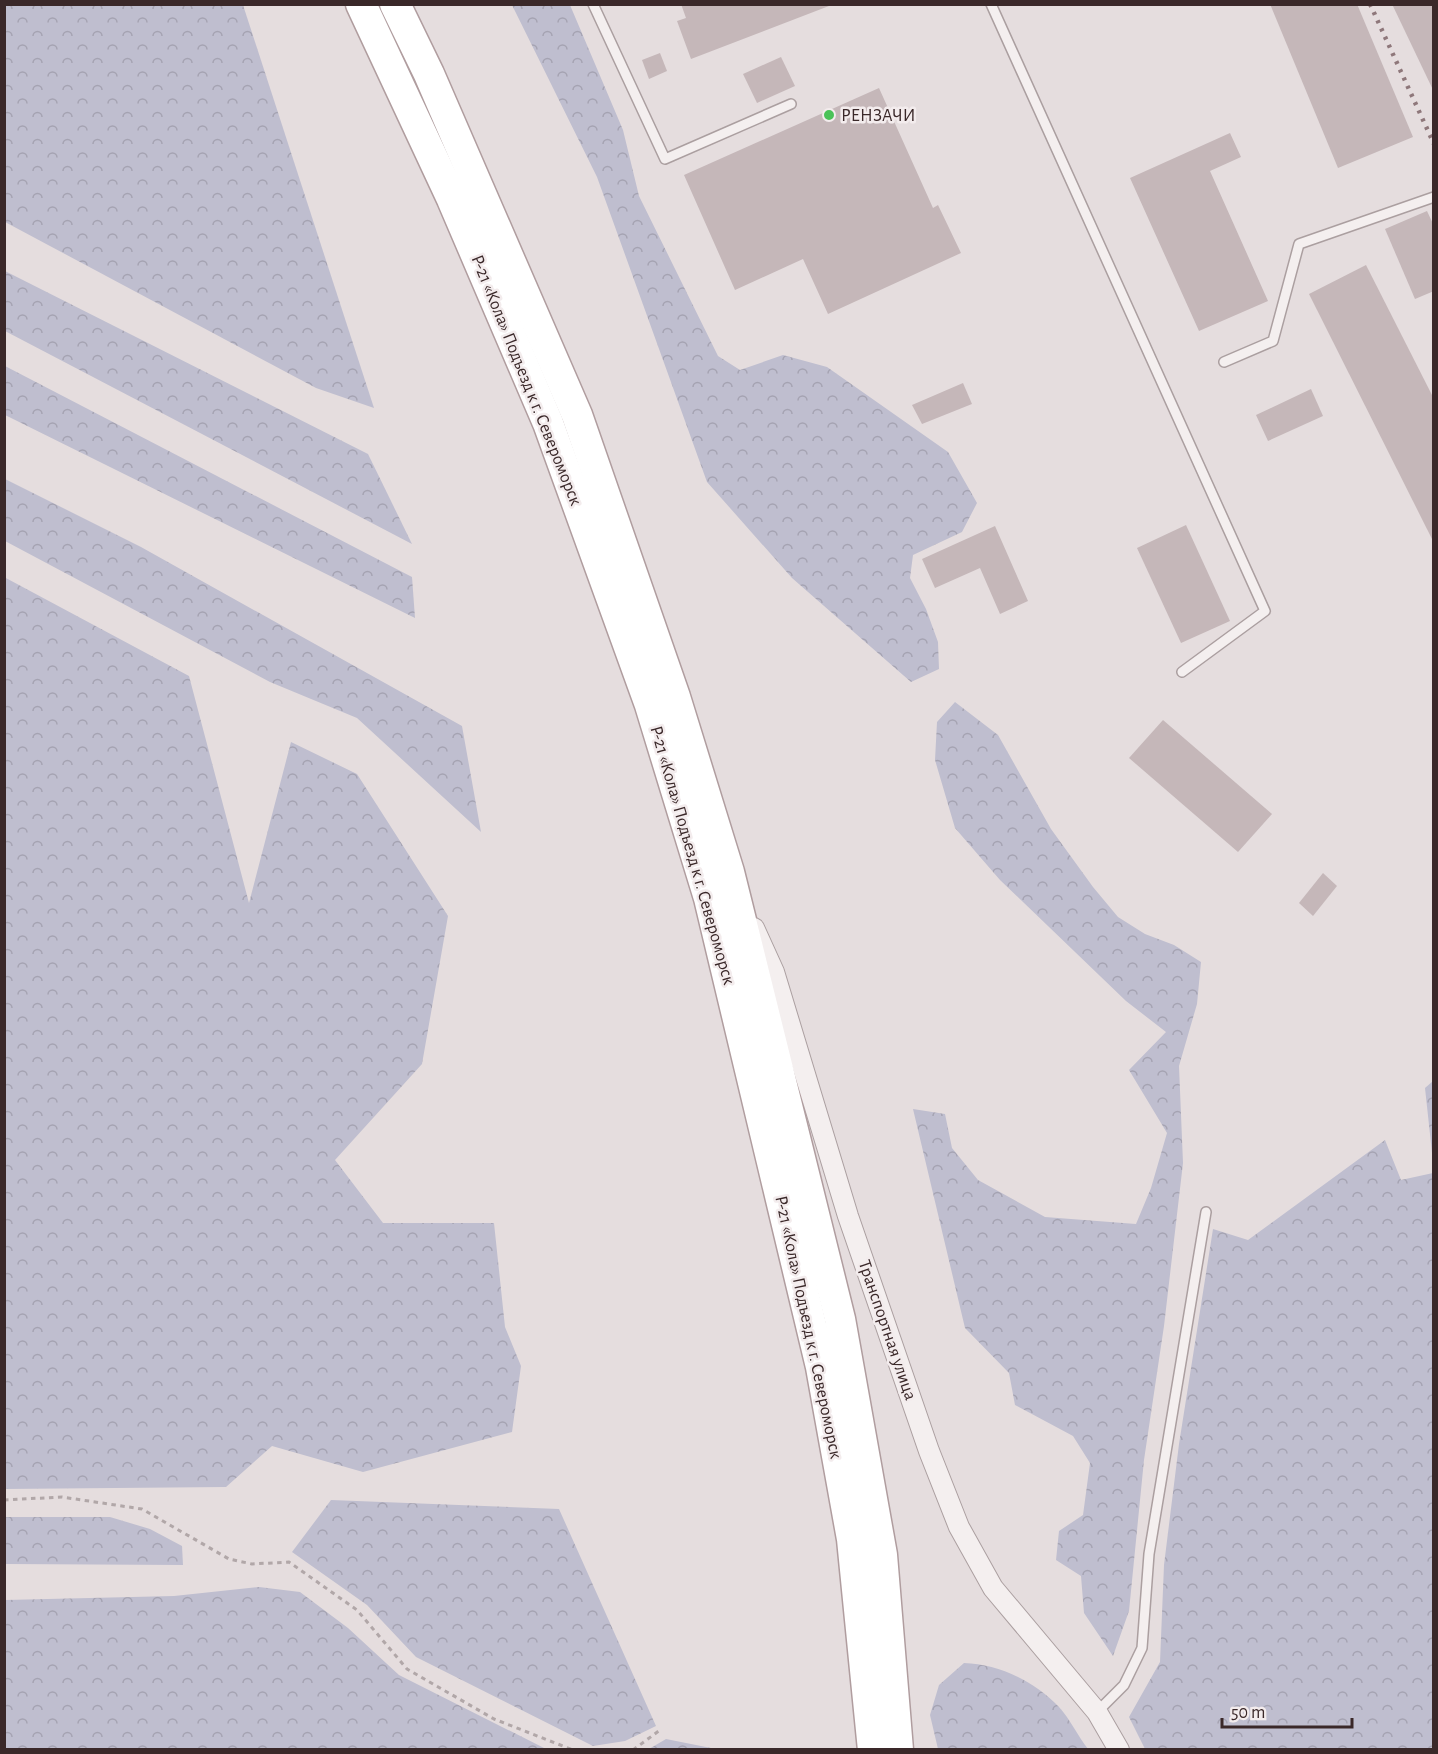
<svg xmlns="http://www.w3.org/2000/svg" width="1438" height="1754" viewBox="0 0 1438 1754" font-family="'Alegreya Sans',sans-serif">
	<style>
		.forest { fill: url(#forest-crowns) }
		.building { fill: #c5b7b9 }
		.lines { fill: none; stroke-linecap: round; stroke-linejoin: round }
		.lane-casing { stroke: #ab9fa0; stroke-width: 12 }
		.street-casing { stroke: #ab9fa0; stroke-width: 22 }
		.primary-casing { stroke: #b09d9f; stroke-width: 33 }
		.path { stroke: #b1a7a8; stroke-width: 3; stroke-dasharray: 4.5 4.5; stroke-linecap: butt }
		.lane { stroke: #f4efef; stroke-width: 9 }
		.street { stroke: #f4efef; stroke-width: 20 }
		.primary { stroke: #fff; stroke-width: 30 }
		.rail { stroke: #8e777a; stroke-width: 4.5; stroke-dasharray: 3 6; stroke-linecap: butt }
		.poi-dot { fill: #4ac258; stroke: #f3eced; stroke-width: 2 }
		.labels { text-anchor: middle; stroke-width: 5; stroke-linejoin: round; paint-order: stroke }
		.poi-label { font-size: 18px; fill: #3a2829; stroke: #f3eced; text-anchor: start }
		.street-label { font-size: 18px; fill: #3a2829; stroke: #f3eced }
	</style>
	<defs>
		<pattern id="forest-crowns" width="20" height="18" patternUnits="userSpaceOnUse" patternTransform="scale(1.5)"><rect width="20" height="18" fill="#bfbecf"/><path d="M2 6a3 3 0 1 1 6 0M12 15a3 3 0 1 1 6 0" fill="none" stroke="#a5a3b2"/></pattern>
	</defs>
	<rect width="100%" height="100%" fill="#e5ddde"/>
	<!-- forest -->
	<g class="forest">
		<polygon points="4,5 243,5 374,408 316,388 5,222"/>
		<polygon points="512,5 570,5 623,130 639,196 718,356 740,370 783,355 827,367 948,452 977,503 962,532 913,555 910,578 926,609 938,642 939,669 911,682 792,578 707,482 597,177"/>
		<polygon points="5,271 368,454 412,544 5,331"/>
		<polygon points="5,366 412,577 415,618 5,415"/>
		<polygon points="5,479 141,547 462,726 481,832 357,718 270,682 5,541"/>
		<polygon points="4,577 189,676 249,903 291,742 357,774 448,916 422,1064 335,1160 383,1223 494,1223 505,1327 521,1366 512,1432 363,1472 272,1446 226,1487 5,1489"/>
		<polygon points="955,702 998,735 1051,829 1093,887 1118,917 1145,934 1174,945 1201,962 1197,1004 1179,1066 1183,1163 1164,1326 1144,1460 1129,1611 1113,1656 1084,1613 1081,1576 1056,1560 1059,1531 1083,1515 1090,1463 1073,1436 1015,1405 1009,1373 965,1328 913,1109 945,1114 952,1148 978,1180 1045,1217 1136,1224 1151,1188 1167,1133 1129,1070 1166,1032 1126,1001 1000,880 955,828 935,760 937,722"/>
		<polygon points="1433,1081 1433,1162 1425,1088"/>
		<polygon points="1385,1140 1401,1180 1433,1173 1433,1749 1145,1749 1129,1717 1160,1662 1164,1565 1179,1444 1213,1229 1248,1240"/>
		<polygon points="331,1500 559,1509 656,1726 625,1741 593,1746 416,1657 367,1605 292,1552"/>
		<polygon points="5,1517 110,1517 150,1529 182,1546 183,1565 5,1564"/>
		<polygon points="259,1587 300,1592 348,1628 399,1675 546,1749 5,1749 5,1600 174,1596"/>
		<path d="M964,1663C999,1664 1034,1681 1059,1707C1070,1719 1078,1736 1088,1749H938L930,1715L939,1685Z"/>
		<polygon points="666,1739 716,1749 649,1749"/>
	</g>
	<!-- building -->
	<g class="building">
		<polygon points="681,4 828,4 829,6 691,59 677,21 686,18"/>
		<polygon points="1270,4 1357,4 1413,137 1338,168"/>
		<polygon points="1392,4 1434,4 1434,92"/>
		<polygon points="660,53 667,71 649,79 642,60"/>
		<polygon points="781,57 795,86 757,103 743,74"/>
		<polygon points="879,88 933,208 938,205 961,253 828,314 803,259 735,290 684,175"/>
		<polygon points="1230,133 1241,157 1210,171 1268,301 1199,331 1130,178"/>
		<polygon points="1427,211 1434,226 1434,291 1415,299 1385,229"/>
		<polygon points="1366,265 1434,399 1434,543 1309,294"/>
		<polygon points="963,383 972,404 922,424 912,405"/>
		<polygon points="1311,389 1323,416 1268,441 1256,415"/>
		<polygon points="1186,525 1230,621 1181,643 1137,548"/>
		<polygon points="995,526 1028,601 1000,614 980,568 935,588 922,559"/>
		<polygon points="1163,720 1272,814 1238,852 1129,758"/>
		<polygon points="1323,873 1337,886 1313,916 1299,903"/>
	</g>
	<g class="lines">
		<!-- lane casing -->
		<g class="lane-casing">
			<g id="lane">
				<polyline points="593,4 665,159 791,104"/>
				<polyline points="991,4 1265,611 1182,672"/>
				<polyline points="1224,362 1273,341 1299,244 1434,197"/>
				<polyline points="1097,1712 1124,1685 1142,1648 1149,1554 1206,1212"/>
			</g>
		</g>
		<!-- street casing -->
		<g class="street-casing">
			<polyline id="street" points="754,928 774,972 848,1216 929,1451 959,1527 993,1588 1097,1712 1119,1750"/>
		</g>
		<!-- primary casing -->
		<g class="primary-casing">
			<g id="primary">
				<polyline points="361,4 452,199 548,423 650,705 709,898 821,1367 852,1539 873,1750"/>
				<polyline points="395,4 429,74 577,415 675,697 729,872 840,1319 882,1555 898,1750"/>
			</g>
		</g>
		<!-- path -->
		<g class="path">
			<polyline points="4,1500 62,1497 142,1509 229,1559 252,1564 289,1562 357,1610 407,1669 494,1719 573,1750"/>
			<polyline points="633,1750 660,1730"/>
		</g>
		<!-- lane -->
		<use href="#lane" class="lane"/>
		<!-- street -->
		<use href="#street" class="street"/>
		<!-- primary -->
		<use href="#primary" class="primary"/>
		<!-- rail -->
		<polyline class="rail" points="1370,4 1434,144"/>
	</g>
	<!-- markers -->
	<circle class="poi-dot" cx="829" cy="115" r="6"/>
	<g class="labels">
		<!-- poi labels -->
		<g class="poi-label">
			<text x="841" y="121">РЕНЗАЧИ</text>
		</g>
		<!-- street labels -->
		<g class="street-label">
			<text transform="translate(527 380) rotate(68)" y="6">Р-21 «Кола» Подъезд к г. Североморск</text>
			<text transform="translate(693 855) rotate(74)" y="6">Р-21 «Кола» Подъезд к г. Североморск</text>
			<text transform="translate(809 1327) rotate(78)" y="6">Р-21 «Кола» Подъезд к г. Североморск</text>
			<text transform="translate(888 1330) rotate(71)" y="6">Транспортная улица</text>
		</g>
	</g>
	<!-- border -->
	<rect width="1438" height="1754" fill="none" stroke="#3a2829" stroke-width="12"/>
	<!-- scale -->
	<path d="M1222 1718v9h130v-9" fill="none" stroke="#3a2829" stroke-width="3"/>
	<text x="1231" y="1718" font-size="18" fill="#3a2829" stroke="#f3eced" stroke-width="4.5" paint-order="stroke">50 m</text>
</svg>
